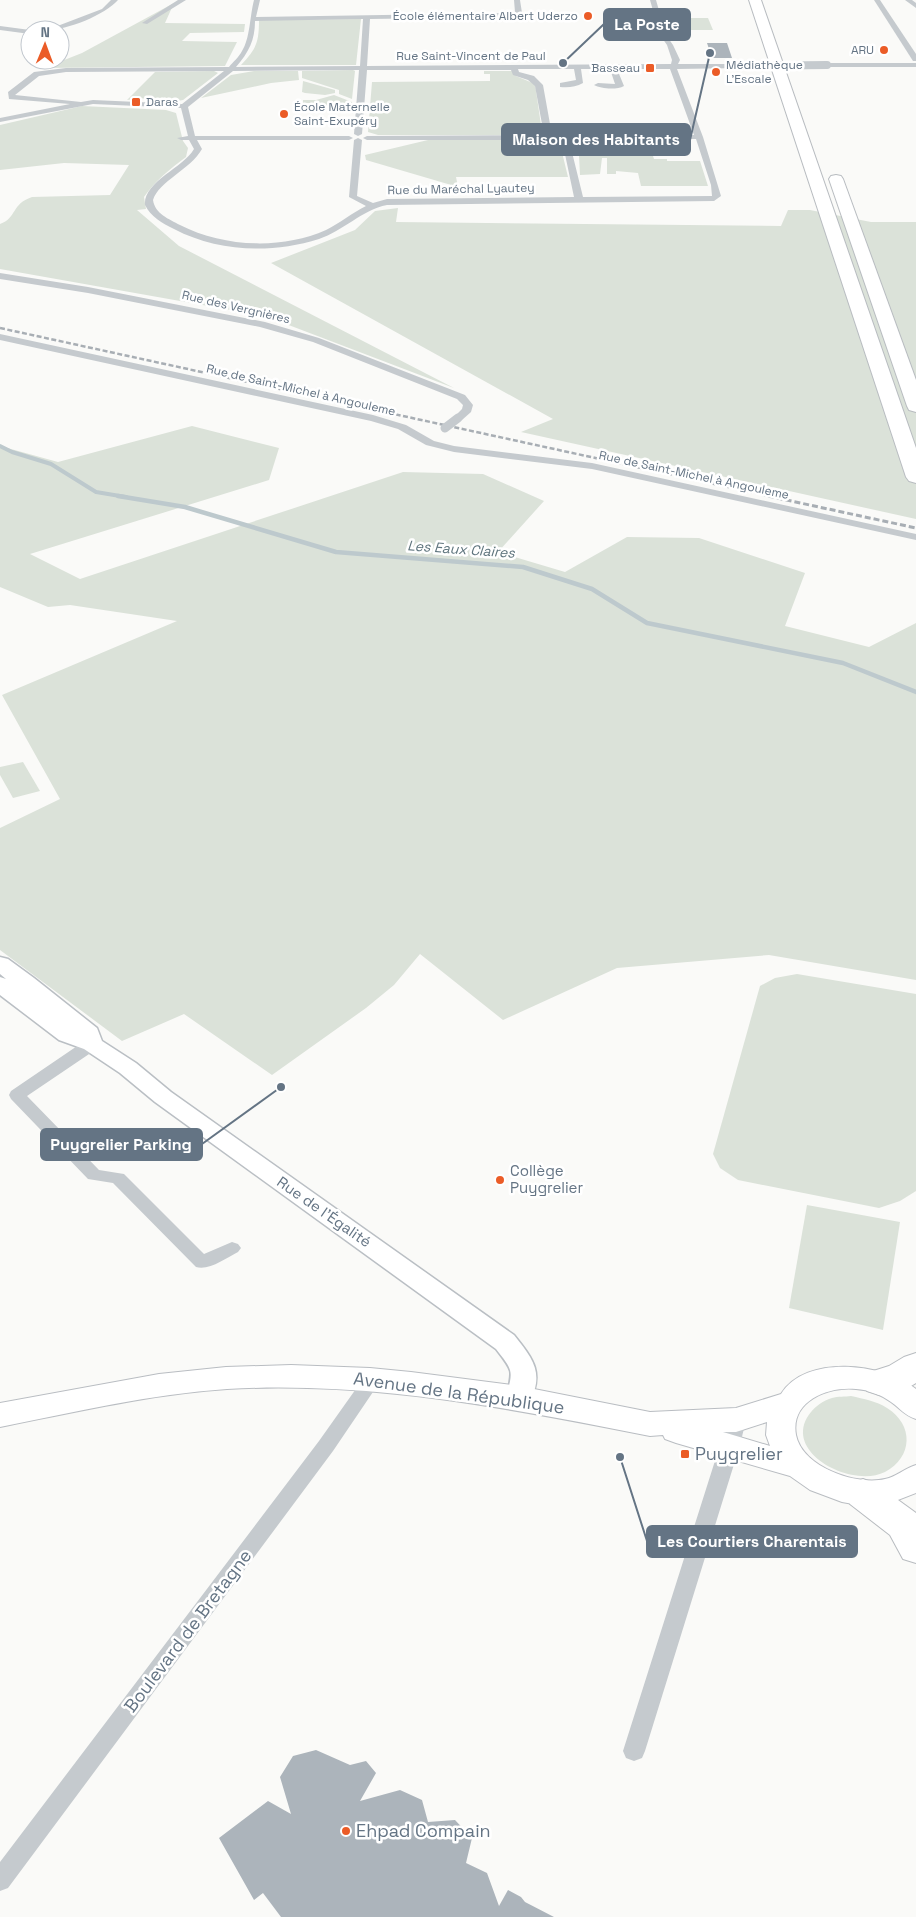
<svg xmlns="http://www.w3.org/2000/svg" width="916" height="1917" viewBox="0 0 916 1917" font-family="'Space Grotesk',sans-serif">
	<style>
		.green { fill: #dbe2d9 }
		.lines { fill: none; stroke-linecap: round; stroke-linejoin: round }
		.stream-far1 { stroke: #bdc9cd; stroke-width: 4 }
		.stream { stroke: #bdc9cd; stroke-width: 4.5 }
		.building { fill: #acb4bb }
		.secondary-casing { stroke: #babfc4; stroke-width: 3 }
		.primary-casing { stroke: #b9bdc2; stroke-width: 2 }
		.highway-casing { stroke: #b8bcc0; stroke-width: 2 }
		.street { fill: #c5cace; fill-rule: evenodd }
		.secondary { fill: #fff; fill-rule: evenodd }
		.primary { fill: #fff; fill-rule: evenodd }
		.highway { fill: #fff; fill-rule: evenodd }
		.rail-far1 { stroke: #a8aeb4; stroke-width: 2.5; stroke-dasharray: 5 2.5; stroke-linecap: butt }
		.rail { stroke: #a8aeb4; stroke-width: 3; stroke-dasharray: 6 3; stroke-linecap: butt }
		.street-bridge-far1 { stroke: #c5cace; stroke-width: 8 }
		.street-bridge { stroke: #c5cace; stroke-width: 9 }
		.poi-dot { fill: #eb5c27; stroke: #fff; stroke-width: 2 }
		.labels { text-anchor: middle; stroke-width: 5; stroke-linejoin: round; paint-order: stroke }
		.far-poi-label { font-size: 12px; fill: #647484; stroke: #fff; text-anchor: end }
		.far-street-label { font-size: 12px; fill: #647484; stroke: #fff }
		.far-water-label { font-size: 14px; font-style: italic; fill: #5e747d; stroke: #fff }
		.poi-label { font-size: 15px; fill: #647484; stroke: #fff; text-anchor: start }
		.street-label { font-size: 15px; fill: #647484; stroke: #fff }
		.near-street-label { font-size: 18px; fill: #647484; stroke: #fff }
		.near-poi-label { font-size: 18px; fill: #647484; stroke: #fff; text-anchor: start }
		.leader { fill: none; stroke: #647484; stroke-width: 2 }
		.callout-dot { fill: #647484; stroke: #fff; stroke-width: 2 }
		.callout { fill: #647484; stroke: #647484; stroke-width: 2 }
		.callout-label { font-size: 16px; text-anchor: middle; font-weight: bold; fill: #fff }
	</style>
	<rect width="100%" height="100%" fill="#fafaf8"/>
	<!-- green -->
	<g class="green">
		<polygon points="174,3 165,23 245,24 244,32 190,33 182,41 237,42 225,66 44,68 82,53"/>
		<polygon points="686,18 708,18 713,30 690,30"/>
		<path d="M361,19L356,65H241C256,49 259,43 259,20Z"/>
		<polygon points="353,70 355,71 352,99 339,94 339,90 302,78 302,71"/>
		<polygon points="214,71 218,73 183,100 172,102 140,98 127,100 155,72"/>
		<polygon points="254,71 298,71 299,80 271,83 201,98 231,75"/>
		<polygon points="484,71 512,71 516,76 535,84 542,132 533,135 378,135 368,132 372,82 490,81 490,74 484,74"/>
		<polygon points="303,81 335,90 335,93 325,95 305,93 302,92"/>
		<polygon points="334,95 352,102 350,113 317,103 303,103 303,100 316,100"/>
		<path d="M82,106L166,110L176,113L183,141L188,148L186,157C170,169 155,181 144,197L146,209L137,210L179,246L454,388L265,316L0,269V224C17,218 11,204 32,197L110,195L129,165L64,163L0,170V125Z"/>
		<polygon points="428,140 559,140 568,177 456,177 458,187 366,160 365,155"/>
		<polygon points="579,156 653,156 654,159 667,159 667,161 700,161 708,186 641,186 638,173 616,171 616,174 607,174 607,158 602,158 600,174 580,175"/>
		<polygon points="398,208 396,222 781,226 788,210 810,210 871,222 916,222 916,519 521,432 553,419 271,263 355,230 375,211"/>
		<polygon points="192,426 279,448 269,480 30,554 80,579 403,472 483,474 544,501 498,552 565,572 627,537 699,538 805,573 785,626 869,647 916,623 916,980 769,955 617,968 503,1020 420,954 394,985 366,1008 272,1075 184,1014 122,1041 0,950 0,828 60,799 2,695 177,621 70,605 48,607 0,587 0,446 58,462"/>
		<polygon points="23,762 40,791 13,798 0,775 0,767"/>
		<polygon points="797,974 916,994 916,1191 900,1201 879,1208 738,1180 720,1168 713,1154 760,986 775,978"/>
		<polygon points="807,1205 900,1222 883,1330 789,1308"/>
		<path d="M851,1396C864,1399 876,1401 887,1408C914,1425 913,1457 885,1472C851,1489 779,1451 811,1412C816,1406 824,1400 832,1398C838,1396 845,1397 851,1396Z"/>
	</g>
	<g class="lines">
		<!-- stream-far1 -->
		<polyline class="stream-far1" points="0,446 12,452 51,464 96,492 126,497"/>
		<!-- stream -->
		<polyline class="stream" points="118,496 185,507 336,552 523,567 592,589 647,623 843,663 916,692"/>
	</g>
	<!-- building -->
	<g class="building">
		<polygon points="707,43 727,43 732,58 712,58"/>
		<polygon points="316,1750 350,1765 366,1761 376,1773 360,1801 400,1790 422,1800 428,1822 455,1820 472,1838 466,1863 487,1873 499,1906 508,1890 521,1897 525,1902 554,1917 281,1917 263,1893 254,1900 219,1838 268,1801 291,1814 280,1777 293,1756"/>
	</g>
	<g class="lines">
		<!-- secondary casing -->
		<g class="secondary-casing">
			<path id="secondary" d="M0,957L8,959L34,978L97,1028L102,1041L136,1063L171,1092L514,1335C534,1360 545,1374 528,1405L519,1408L510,1405L506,1398C513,1370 514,1372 496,1349L155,1102L120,1073L84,1049L59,1040L0,995V977L6,979L0,974Z"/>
		</g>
		<!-- primary casing -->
		<g class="primary-casing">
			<path id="primary" d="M291,1365L370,1368L411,1372L519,1386L650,1412L736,1408L781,1394C806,1354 883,1363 916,1389V1419C904,1415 901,1409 891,1402C880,1394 869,1390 856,1389C828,1386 790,1401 796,1435C802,1467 857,1486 885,1479C896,1477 905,1468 916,1465V1493L885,1505L864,1506L842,1502L810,1490L790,1476L676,1443L665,1439L663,1435L650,1436C510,1408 371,1381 227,1389C151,1394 75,1412 0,1427V1403L159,1374L226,1367ZM767,1422L766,1435L770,1446L723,1432H736Z"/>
		</g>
		<!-- highway casing -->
		<g class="highway-casing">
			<g id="highway">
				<polygon points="749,0 761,0 916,448 916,483 909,481 906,477"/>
				<polygon points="836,175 841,176 843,179 916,380 916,412 909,410 907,406 829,179 831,176"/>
				<polygon points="916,1353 916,1383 911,1386 879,1395 867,1391 862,1382 867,1373 889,1366 904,1357"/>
				<polygon points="863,1479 876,1484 916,1513 916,1563 903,1559 890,1535 850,1504 845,1494 850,1484"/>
			</g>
		</g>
		<!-- street -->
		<g class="street">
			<path d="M111,0H118C105,15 67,30 47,30L102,9Z"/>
			<polygon points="178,0 186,0 147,24 142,23"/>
			<path d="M254,0H260L256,17L510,13L515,12L514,0H520L522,13L510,17L370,19L367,66L671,64L672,60L667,45L660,35L650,0H656L666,35L673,45L680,60L678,64H742L746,66L742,68L677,69L703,137L721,196L714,201L387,205C362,210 343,231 319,239C271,254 218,252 174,229C162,223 151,217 145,205C143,182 183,168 194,149L189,140H181L177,138L188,136L181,108L93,104L0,122V118L70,104L9,99L8,92L34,72L66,68L229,67C233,62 239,57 242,51C250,39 250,15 254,0ZM363,19L360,66L236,67C249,52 255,40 255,21ZM518,69H574L576,80L560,83V87C568,88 576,87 583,83L581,69H610L615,84L598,83L594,85C601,89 617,90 624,86L617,69H670L694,135H552L543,85L534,76L519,72ZM359,70L354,134L358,136L362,134L367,70H511L513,75L528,80L535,86L544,135L367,136L363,138L367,140H562L574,197L387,199L373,203L357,196L362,140L358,138L354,140L349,197L366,206C352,213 340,223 326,230C281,250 223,247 180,225C169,219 155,214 153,200C159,181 190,170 202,149L197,140H349L353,138L349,136H195L188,107L233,71ZM224,71L182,104L93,100L81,102L15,95L39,76L66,72ZM696,139L711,185L712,196L583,197L569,140Z"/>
			<polygon points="874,0 880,0 916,54 916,61 913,61"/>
			<polygon points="905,0 912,0 916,3 916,8"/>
			<polygon points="0,26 30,30 30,34 0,30"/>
			<polygon points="824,63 916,63 916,67 827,67 823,65"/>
			<polygon points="0,273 88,287 265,322 319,338 465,395 473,405 471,412 462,420 454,420 453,418 462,409 463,405 457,399 313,342 260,327 88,293 0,279"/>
			<polygon points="0,334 373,415 406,425 434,441 454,446 592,463 916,534 916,540 592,469 454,452 426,445 398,429 371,421 0,340"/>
			<path d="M92,1039L98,1040L100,1044L98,1048L27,1096L99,1170L124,1174L204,1254L232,1242L238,1244L241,1248L238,1252C226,1258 209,1271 196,1267L113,1183L88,1179L11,1099L9,1095L11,1091L86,1040Z"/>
			<polygon points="370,1372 377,1374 379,1379 375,1389 333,1451 8,1888 0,1891 0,1862 319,1441 358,1386 363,1374"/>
			<polygon points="736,1413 743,1415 746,1420 740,1445 645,1751 642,1758 634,1761 626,1758 623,1751 720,1445 729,1415"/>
		</g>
		<!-- secondary -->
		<use href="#secondary" class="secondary"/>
		<!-- primary -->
		<use href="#primary" class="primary"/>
		<!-- highway -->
		<use href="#highway" class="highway"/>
		<!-- rail-far1 -->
		<polyline class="rail-far1" points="0,328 774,497"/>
		<!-- rail -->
		<polyline class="rail" points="768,496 916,528"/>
		<!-- street-bridge-far1 -->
		<polyline class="street-bridge-far1" points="742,66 827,65"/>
		<!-- street-bridge -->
		<polyline class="street-bridge" points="445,428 458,418"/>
	</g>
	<!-- markers -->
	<g class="poi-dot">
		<circle cx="588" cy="16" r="5"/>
		<circle cx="884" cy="50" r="5"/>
		<rect x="645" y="63" width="10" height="10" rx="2.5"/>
		<circle cx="716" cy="72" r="5"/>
		<rect x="131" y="97" width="10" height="10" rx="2.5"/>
		<circle cx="284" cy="114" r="5"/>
		<circle cx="500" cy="1180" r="5"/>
		<rect x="680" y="1449" width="10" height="10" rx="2.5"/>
		<circle cx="346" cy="1831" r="5"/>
	</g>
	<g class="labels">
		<!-- far-poi labels -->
		<g class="far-poi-label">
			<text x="578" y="20">École élémentaire Albert Uderzo</text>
			<text x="874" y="54">ARU</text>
			<text x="726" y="69" text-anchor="start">Médiathèque<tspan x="726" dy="14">L'Escale</tspan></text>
			<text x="640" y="72">Basseau</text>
			<text x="146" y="106" text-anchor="start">Daras</text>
			<text x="294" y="111" text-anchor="start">École Maternelle<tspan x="294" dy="14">Saint-Exupéry</tspan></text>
		</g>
		<!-- far-street labels -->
		<g class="far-street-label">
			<text x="471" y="60">Rue Saint-Vincent de Paul</text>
			<text transform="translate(461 189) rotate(-1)" y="4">Rue du Maréchal Lyautey</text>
			<text transform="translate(236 307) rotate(13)" y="4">Rue des Vergnières</text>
			<text transform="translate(301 390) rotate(13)" y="4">Rue de Saint-Michel à Angouleme</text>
			<text transform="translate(694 475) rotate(12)" y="4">Rue de Saint-Michel à Angouleme</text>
		</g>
		<!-- far-water labels -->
		<g class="far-water-label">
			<text transform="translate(461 549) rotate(4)" y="5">Les Eaux Claires</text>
		</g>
		<!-- poi labels -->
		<g class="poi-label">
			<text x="510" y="1176">Collège<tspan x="510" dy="17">Puygrelier</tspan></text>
		</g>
		<!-- street labels -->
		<g class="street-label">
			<text transform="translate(324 1212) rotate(35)" y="5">Rue de l'Égalité</text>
		</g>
		<!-- near-street labels -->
		<g class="near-street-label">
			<text transform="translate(459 1393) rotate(8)" y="6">Avenue de la République</text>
			<text transform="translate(188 1631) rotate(-53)" y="6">Boulevard de Bretagne</text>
		</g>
		<!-- near-poi labels -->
		<g class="near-poi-label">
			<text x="695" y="1460">Puygrelier</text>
			<text x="356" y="1837">Ehpad Compain</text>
		</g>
	</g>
	<!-- callouts -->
	<path class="leader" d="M563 63L604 24M710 53L690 140M281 1087L202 1144M620 1457L647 1541"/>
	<g class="callout-dot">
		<circle cx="563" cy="63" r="5"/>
		<circle cx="710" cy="53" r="5"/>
		<circle cx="281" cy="1087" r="5"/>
		<circle cx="620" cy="1457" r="5"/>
	</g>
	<g class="callout">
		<rect x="604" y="9" width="86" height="31" rx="5"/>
		<rect x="502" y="124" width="188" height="31" rx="5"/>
		<rect x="41" y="1129" width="161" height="31" rx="5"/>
		<rect x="647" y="1526" width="210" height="31" rx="5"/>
	</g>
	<g class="callout-label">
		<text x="647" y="30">La Poste</text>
		<text x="596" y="145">Maison des Habitants</text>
		<text x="121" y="1150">Puygrelier Parking</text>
		<text x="752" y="1547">Les Courtiers Charentais</text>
	</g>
	<!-- north arrow -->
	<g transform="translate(45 45) rotate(1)"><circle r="24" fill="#ffffff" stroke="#c1c7ce"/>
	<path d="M0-4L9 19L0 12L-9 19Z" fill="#eb5c27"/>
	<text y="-8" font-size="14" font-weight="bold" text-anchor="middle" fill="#647484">N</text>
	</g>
</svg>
